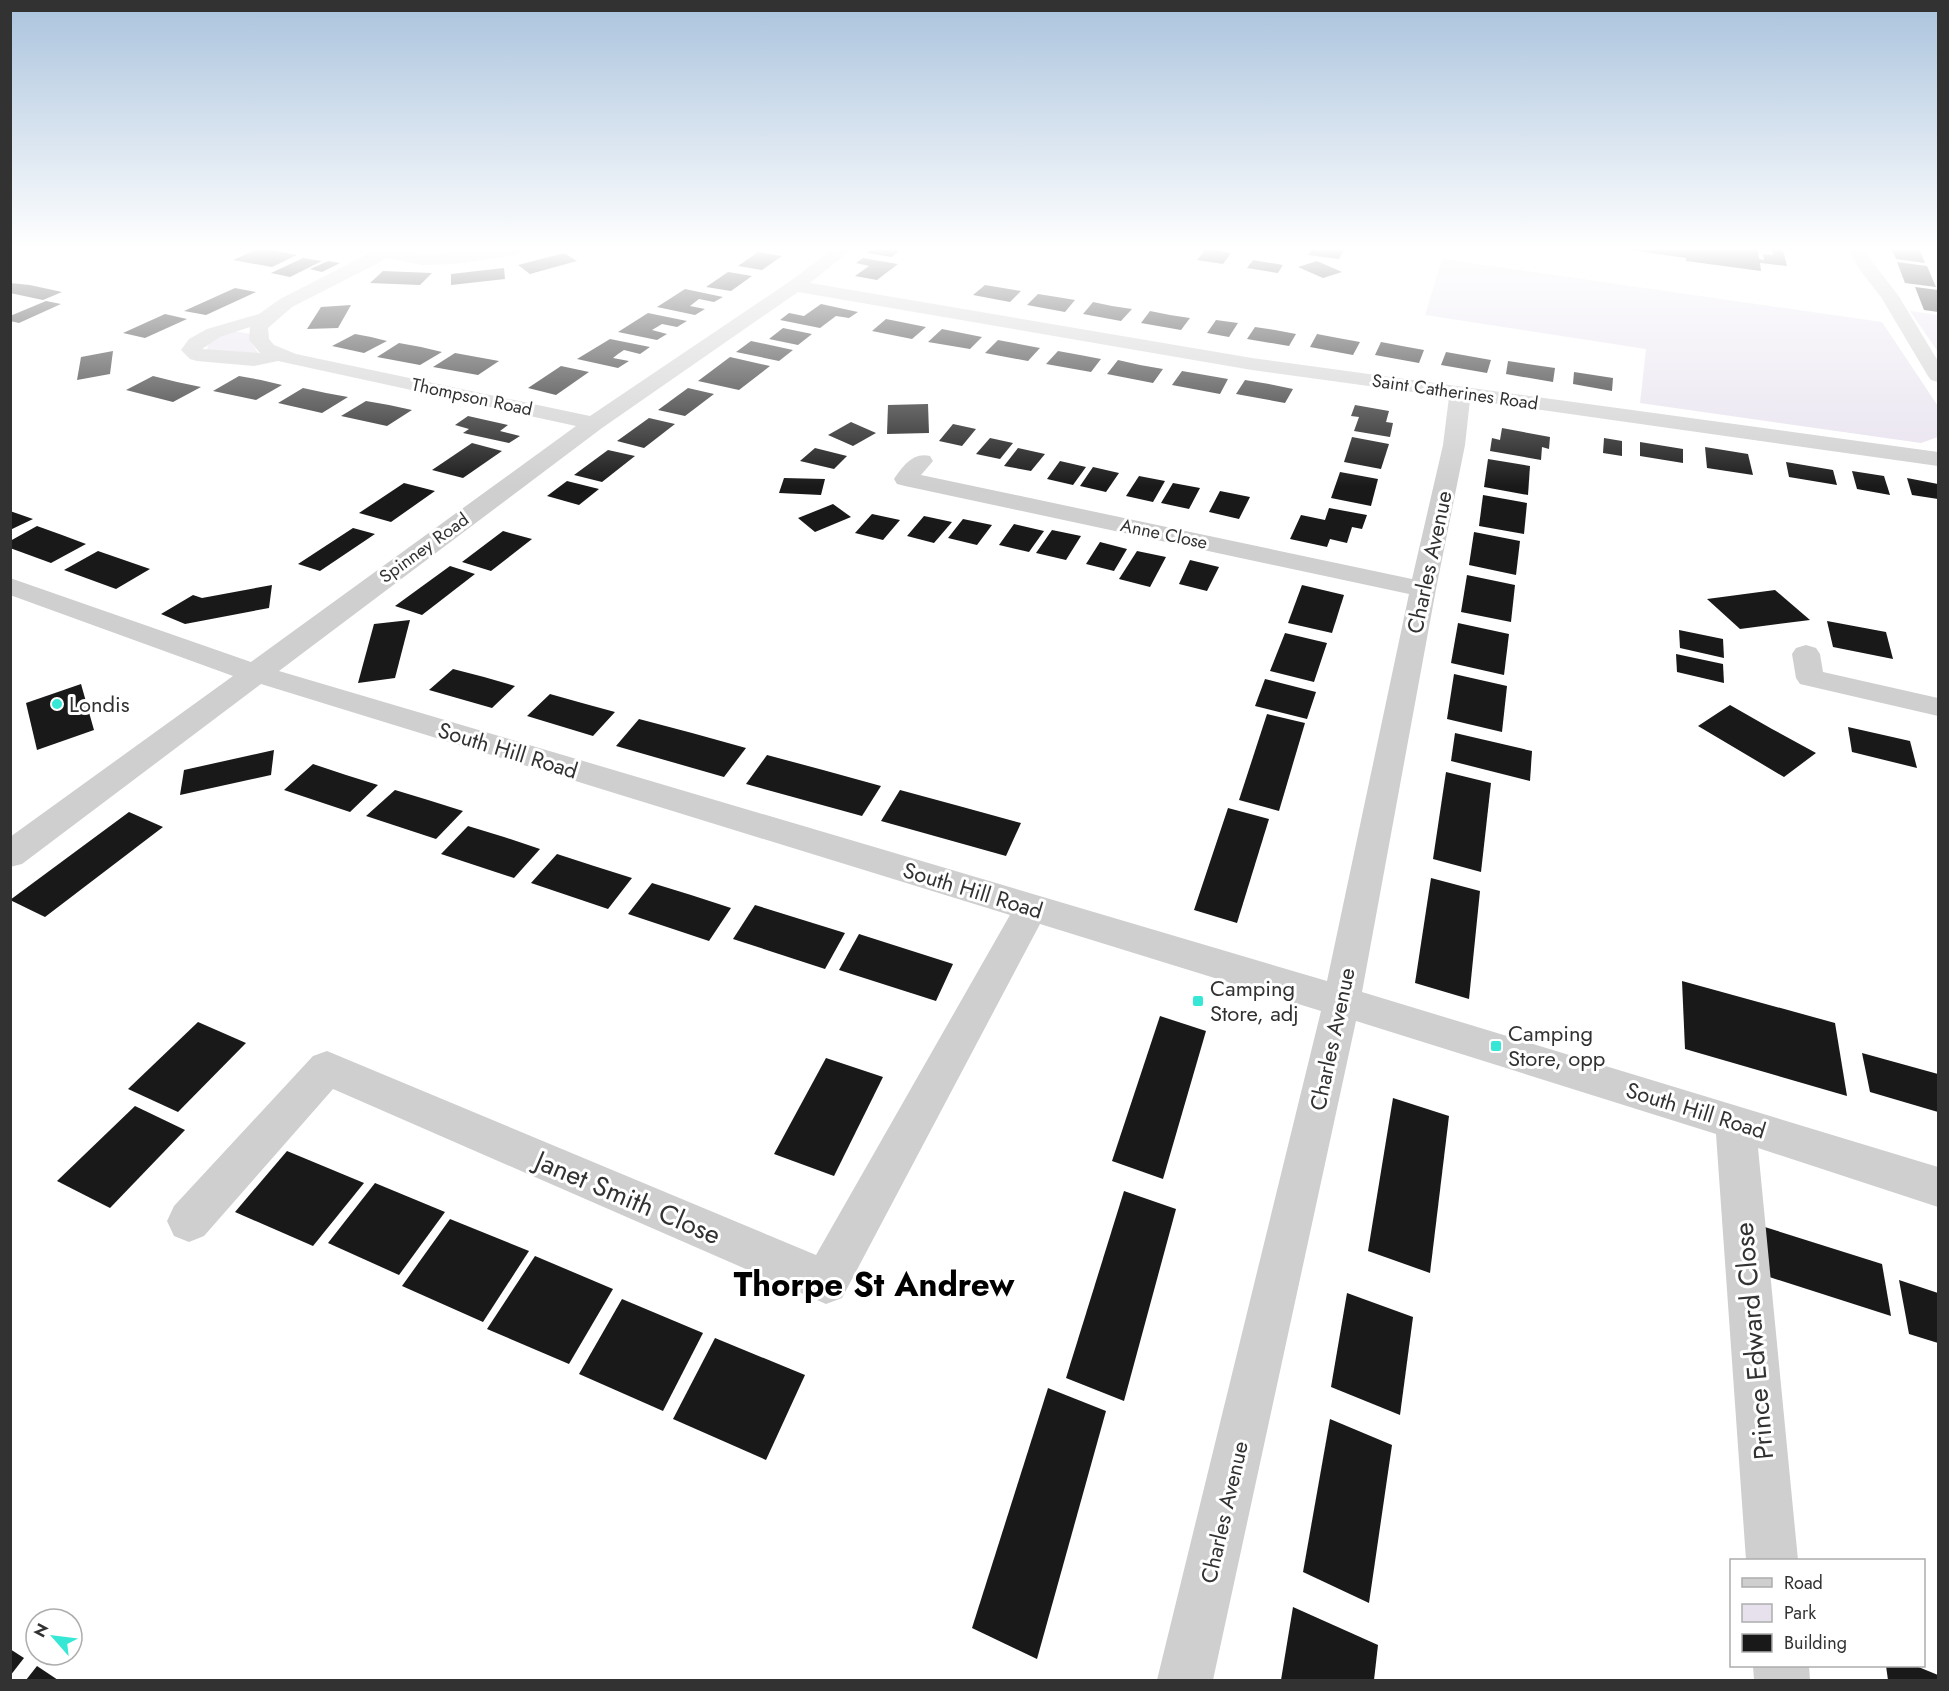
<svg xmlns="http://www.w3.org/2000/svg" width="1949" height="1691" viewBox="0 0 1949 1691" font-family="Jost,sans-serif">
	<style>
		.green { fill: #e7e1ee }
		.building { fill: #191919 }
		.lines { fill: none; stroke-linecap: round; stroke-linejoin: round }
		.minor { fill: #cfcfcf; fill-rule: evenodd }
		.poi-dot { fill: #36e7d5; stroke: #fff; stroke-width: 2 }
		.labels { text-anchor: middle; stroke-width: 6; stroke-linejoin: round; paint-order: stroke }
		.far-street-label { font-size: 18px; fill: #323232; stroke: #fff }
		.street-label { font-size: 22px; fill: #323232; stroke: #fff }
		.poi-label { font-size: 22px; fill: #323232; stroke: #fff; text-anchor: start }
		.near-street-label { font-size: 27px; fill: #323232; stroke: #fff }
		.near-district-label { font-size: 33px; font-weight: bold; fill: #000; stroke: #fff }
	</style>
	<rect width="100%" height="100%" fill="#fff"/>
	<!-- green -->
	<g class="green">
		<polygon points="1442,259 1882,322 1938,406 1938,437 1921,443 1640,403 1646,349 1425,315"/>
		<polygon points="1910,311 1938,315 1938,352"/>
		<polygon points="233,331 251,334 249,339 258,353 207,352 208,340"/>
	</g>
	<!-- building -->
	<g class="building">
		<polygon points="255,250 270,250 297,255 272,267 233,260"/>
		<polygon points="870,250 899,250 892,257 867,253"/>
		<polygon points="1205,250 1214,250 1231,253 1223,264 1197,260"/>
		<polygon points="1311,250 1344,250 1339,259 1308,255"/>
		<polygon points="1630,250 1758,250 1759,259 1764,260 1763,254 1773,255 1772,250 1783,250 1787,266 1760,263 1761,271 1686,261 1686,258"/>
		<polygon points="1892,250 1920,250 1925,263 1896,259"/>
		<polygon points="758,252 782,256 762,270 738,266"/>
		<polygon points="564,253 577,261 530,274 518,265"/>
		<polygon points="303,258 322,261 290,277 271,273"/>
		<polygon points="863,258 898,264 877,280 855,276 869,266 856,263"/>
		<polygon points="1253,260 1283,265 1278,273 1247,268"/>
		<polygon points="328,261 340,263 322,272 310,269"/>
		<polygon points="1317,261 1342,272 1323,278 1298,267"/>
		<polygon points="1897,262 1927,266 1936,287 1905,283"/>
		<polygon points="504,268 505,279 451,285 451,274"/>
		<polygon points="383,271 407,272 432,273 420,285 370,283"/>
		<polygon points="728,272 752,276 731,291 706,287"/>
		<polygon points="10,283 30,285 62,292 43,300 10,293"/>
		<polygon points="985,285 1021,291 1010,302 973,295"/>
		<polygon points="1915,287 1938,290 1938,312 1924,310"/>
		<polygon points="235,288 256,292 206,315 184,311"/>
		<polygon points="685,289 723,297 714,302 699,299 690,306 705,309 695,315 657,307"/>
		<polygon points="1038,294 1057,297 1075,300 1065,312 1027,305"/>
		<polygon points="46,301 61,304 19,323 10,321 10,316"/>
		<polygon points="1093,302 1112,306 1132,309 1121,321 1083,314"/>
		<polygon points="821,304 858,312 849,318 836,316 820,328 780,320 789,313 804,316"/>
		<polygon points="351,305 338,328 307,329 321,307"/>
		<polygon points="1150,311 1170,315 1190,318 1181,330 1141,323"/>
		<polygon points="648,313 687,321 677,327 662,324 652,330 667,334 657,340 618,332"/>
		<polygon points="165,314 187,319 145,338 123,333"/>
		<polygon points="886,319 926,327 912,339 872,331"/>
		<polygon points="1216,320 1238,323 1229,337 1207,333"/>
		<polygon points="1255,327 1275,330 1296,334 1289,346 1247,339"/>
		<polygon points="783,328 812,334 798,345 769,339"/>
		<polygon points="942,329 982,337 970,349 928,342"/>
		<polygon points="355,334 371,337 387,341 364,353 332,346"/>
		<polygon points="1317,334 1338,338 1360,342 1353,355 1310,347"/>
		<polygon points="610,339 650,347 640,354 624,350 618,354 613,358 629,361 618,368 577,359"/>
		<polygon points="998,340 1040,348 1028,361 985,353"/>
		<polygon points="751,341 793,350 779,361 736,352"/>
		<polygon points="1381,342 1402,346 1424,350 1419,363 1375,355"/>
		<polygon points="399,343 421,347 442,352 420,365 377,357"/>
		<polygon points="113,351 110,374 77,380 81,357"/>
		<polygon points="1058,351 1080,355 1101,359 1091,372 1046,364"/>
		<polygon points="1446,352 1491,360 1487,373 1441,365"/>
		<polygon points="455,353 499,361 478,375 433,367"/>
		<polygon points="730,357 770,366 739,390 698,381"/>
		<polygon points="1118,360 1140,365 1163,369 1153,383 1107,374"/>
		<polygon points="1508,361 1555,368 1553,382 1506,374"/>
		<polygon points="561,366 589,372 556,395 528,388"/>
		<polygon points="1182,371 1228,379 1220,394 1172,385"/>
		<polygon points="1574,372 1613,378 1612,391 1573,384"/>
		<polygon points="153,376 177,382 201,387 173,402 126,390"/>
		<polygon points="239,376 261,380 282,385 256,400 213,391"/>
		<polygon points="1245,380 1269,384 1293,389 1285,403 1236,394"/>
		<polygon points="303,388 326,393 348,397 322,413 278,403"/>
		<polygon points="688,388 714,394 685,416 658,410"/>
		<polygon points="366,401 389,405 412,410 387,426 341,416"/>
		<polygon points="928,404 929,433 887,434 888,405"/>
		<polygon points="1355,405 1389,411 1386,422 1393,423 1390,437 1354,431 1359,417 1351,416"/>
		<polygon points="468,416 508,425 500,431 520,436 509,443 463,433 469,429 455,425"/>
		<polygon points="649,418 675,424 644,448 617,441"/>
		<polygon points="851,422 876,433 853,446 828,435"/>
		<polygon points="953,424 976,429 962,446 939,441"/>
		<polygon points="1502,428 1550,437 1549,449 1542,447 1541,460 1490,451 1492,438 1500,440"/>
		<polygon points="1352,437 1389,444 1381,469 1344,462"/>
		<polygon points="990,438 1013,443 1000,459 976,454"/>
		<polygon points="1604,438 1622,441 1622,456 1603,453"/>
		<polygon points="1640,442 1683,449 1683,463 1640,456"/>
		<polygon points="472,443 502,451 463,478 432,470"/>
		<polygon points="1705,447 1748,454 1753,475 1707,468"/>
		<polygon points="815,448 847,456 834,469 800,461"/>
		<polygon points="1018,448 1045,454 1031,471 1004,466"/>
		<polygon points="608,450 635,456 602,482 574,475"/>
		<polygon points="1488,459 1530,466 1528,495 1484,487"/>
		<polygon points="1060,461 1086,467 1073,485 1047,479"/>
		<polygon points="1786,462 1833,470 1837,485 1789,477"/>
		<polygon points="1093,467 1119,473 1106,492 1080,486"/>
		<polygon points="1852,471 1884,476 1890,495 1857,489"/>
		<polygon points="1340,472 1378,479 1371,506 1331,498"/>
		<polygon points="1139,476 1165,481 1153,502 1126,496"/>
		<polygon points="784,478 825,479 821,495 779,493"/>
		<polygon points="1907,478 1938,484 1938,499 1912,495"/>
		<polygon points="567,481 599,489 579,505 547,496"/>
		<polygon points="404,483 435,491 391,522 359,513"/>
		<polygon points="1173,483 1200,488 1189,509 1161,503"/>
		<polygon points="1220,491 1250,497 1239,519 1209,512"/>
		<polygon points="1483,495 1527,503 1524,534 1479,526"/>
		<polygon points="833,504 851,517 815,532 798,518"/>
		<polygon points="1329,508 1367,515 1362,529 1352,527 1347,543 1330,539 1327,547 1290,539 1301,515 1325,520"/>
		<polygon points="10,511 33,519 10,530"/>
		<polygon points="872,514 900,520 883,540 855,533"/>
		<polygon points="924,516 952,522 934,543 907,536"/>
		<polygon points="963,519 992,525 977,545 948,538"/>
		<polygon points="1014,524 1044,531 1029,552 999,545"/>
		<polygon points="37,526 62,535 86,544 51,563 10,548 10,541"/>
		<polygon points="353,528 375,534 320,571 298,564"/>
		<polygon points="1052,530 1081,536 1066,560 1036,553"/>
		<polygon points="503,531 532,539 491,571 462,562"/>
		<polygon points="1474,532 1520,541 1516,575 1469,565"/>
		<polygon points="1100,542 1127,549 1114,571 1086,564"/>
		<polygon points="98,551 150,569 116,589 64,570"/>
		<polygon points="1137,551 1166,557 1150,587 1119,579"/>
		<polygon points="1190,560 1219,567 1207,591 1179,584"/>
		<polygon points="450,566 475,574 422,615 395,606"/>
		<polygon points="1467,575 1515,585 1511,622 1461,612"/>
		<polygon points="272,585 269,608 185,624 161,614 193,595 202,598"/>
		<polygon points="1302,585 1344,595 1332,633 1288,623"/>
		<polygon points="1775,590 1810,620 1740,629 1707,599"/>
		<polygon points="410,620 395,678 358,683 374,624"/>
		<polygon points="1827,621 1886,632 1893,659 1833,647"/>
		<polygon points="1458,623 1509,634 1504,675 1451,663"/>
		<polygon points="1679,630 1723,639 1724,658 1680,648"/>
		<polygon points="1285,633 1327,643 1314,682 1270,671"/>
		<polygon points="1676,654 1723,664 1724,683 1677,672"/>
		<polygon points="453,669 484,677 515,686 492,708 429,690"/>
		<polygon points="1454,674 1507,686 1502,732 1447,719"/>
		<polygon points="1265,679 1316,692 1307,719 1255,706"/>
		<polygon points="81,684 94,730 37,750 26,703"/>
		<polygon points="550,694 582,703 615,712 593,736 527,716"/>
		<polygon points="1730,705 1772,729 1816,753 1784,777 1698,726"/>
		<polygon points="1267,714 1305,723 1279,811 1239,800"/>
		<polygon points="639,719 692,733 746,748 724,777 616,746"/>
		<polygon points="1848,727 1910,741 1917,768 1852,752"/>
		<polygon points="1455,733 1532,751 1530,781 1451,761"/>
		<polygon points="274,750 271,775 180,795 184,770"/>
		<polygon points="767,755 823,770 881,786 862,816 746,784"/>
		<polygon points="313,764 346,775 378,785 350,812 284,790"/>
		<polygon points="1446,772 1491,783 1481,872 1433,859"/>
		<polygon points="395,790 428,800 463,811 436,839 366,816"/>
		<polygon points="900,790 959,806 1021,823 1006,856 881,821"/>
		<polygon points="1228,808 1269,819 1237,923 1194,910"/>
		<polygon points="129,812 163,827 45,917 10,900"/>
		<polygon points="468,826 504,837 540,849 514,878 441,854"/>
		<polygon points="557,854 594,866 632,878 608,909 531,883"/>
		<polygon points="1431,878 1480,891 1469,999 1415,983"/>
		<polygon points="652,883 691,895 731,908 709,941 628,914"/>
		<polygon points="755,905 845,933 825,969 733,939"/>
		<polygon points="859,934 953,964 936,1001 839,970"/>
		<polygon points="1682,981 1835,1023 1847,1096 1685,1049"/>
		<polygon points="1160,1016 1206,1031 1163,1179 1112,1161"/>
		<polygon points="198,1022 246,1043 178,1112 128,1089"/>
		<polygon points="1862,1053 1938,1074 1938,1112 1870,1092"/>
		<polygon points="826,1058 883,1077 834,1176 774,1154"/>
		<polygon points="1393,1098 1449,1116 1430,1273 1368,1251"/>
		<polygon points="135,1106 185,1130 110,1208 57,1181"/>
		<polygon points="287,1151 364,1183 313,1246 235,1212"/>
		<polygon points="375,1183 445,1212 399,1275 328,1243"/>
		<polygon points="1124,1191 1176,1209 1124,1401 1066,1378"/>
		<polygon points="450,1219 529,1251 483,1322 402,1286"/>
		<polygon points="1752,1223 1882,1264 1891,1316 1757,1273"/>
		<polygon points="535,1256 613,1289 569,1364 487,1329"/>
		<polygon points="1899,1280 1938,1293 1938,1343 1909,1334"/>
		<polygon points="1347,1293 1413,1317 1400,1415 1331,1387"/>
		<polygon points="622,1299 703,1333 663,1411 579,1374"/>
		<polygon points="715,1338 805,1375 766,1460 673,1419"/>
		<polygon points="1048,1388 1106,1411 1037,1659 972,1628"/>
		<polygon points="1330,1419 1392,1445 1369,1603 1303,1572"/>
		<polygon points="1293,1607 1378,1645 1374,1680 1281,1680"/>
		<polygon points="10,1649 24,1658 10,1676"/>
		<polygon points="37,1666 58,1680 26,1680"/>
		<polygon points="1886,1666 1916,1666 1938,1675 1938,1680 1888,1680"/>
	</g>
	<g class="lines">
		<!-- minor -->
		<g class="minor">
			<path d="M368,250H400L422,255L479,250H524L516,255L453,264L422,265L388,258L292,307L268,328L269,339L274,345L296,354L590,416L789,282L832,250H851L810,283L1252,358L1938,452V466L1470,400L1465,445L1436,589L1362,992L1938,1167V1207L1758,1148L1798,1560H1746L1716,1134L1356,1021L1213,1680H1157L1321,1011L1040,924L842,1298L826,1304L333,1089L204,1236L189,1242L174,1236L167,1221L174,1206L313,1056L327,1051L816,1255L1010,915L261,684L22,864L10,867V837L233,676L10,595V578L251,662L576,426L278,361L254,366L197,361L190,359L181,350L189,339L207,329L259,314L280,299L370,253ZM798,292L1252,370L1449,397L1443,445L1412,579L921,475L933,461L930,456C913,452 903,466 894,479L897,484L905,486L1409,594L1327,981L279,671L602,428ZM250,327L249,340L260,353L202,349L220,337Z"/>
			<polygon points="1849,250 1865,250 1873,263 1898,295 1938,361 1938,382 1931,380 1928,376 1881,297 1859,269"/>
			<polygon points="1806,645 1816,648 1820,654 1823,672 1938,698 1938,716 1800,684 1796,678 1792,654 1796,648"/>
			<polygon points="1753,1666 1809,1666 1810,1680 1754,1680"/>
		</g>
	</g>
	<!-- sky -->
	<linearGradient id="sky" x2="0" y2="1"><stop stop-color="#aac3dd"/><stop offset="0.51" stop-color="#fff"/><stop offset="1" stop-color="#fff" stop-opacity="0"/></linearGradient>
	<rect width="1949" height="487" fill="url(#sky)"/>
	<!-- markers -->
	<g class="poi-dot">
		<circle cx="57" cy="704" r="6"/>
		<rect x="1192" y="995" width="12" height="12" rx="3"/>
		<rect x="1490" y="1040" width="12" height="12" rx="3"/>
	</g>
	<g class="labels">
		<!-- far-street labels -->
		<g class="far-street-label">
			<text transform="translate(1455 392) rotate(8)" y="6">Saint Catherines Road</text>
			<text transform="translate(472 397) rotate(12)" y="6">Thompson Road</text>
			<text transform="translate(1164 534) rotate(12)" y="6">Anne Close</text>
			<text transform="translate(424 548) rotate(-36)" y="6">Spinney Road</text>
		</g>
		<!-- street labels -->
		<g class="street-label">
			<text transform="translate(1429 562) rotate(-78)" y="8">Charles Avenue</text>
			<text transform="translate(508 750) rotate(17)" y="8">South Hill Road</text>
			<text transform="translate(973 890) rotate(17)" y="8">South Hill Road</text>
			<text transform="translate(1332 1039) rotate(-78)" y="8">Charles Avenue</text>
			<text transform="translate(1696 1110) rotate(17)" y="8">South Hill Road</text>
			<text transform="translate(1224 1512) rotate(-77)" y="8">Charles Avenue</text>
		</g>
		<!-- poi labels -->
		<g class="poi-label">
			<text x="69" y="712">Londis</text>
			<text x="1210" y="996">Camping<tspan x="1210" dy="25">Store, adj</tspan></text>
			<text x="1508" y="1041">Camping<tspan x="1508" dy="25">Store, opp</tspan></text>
		</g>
		<!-- near-street labels -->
		<g class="near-street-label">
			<text transform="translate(628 1198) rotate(23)" y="9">Janet Smith Close</text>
			<text transform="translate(1754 1341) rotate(-95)" y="9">Prince Edward Close</text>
		</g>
		<!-- near-district labels -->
		<g class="near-district-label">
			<text x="874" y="1296">Thorpe St Andrew</text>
		</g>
	</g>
	<!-- border -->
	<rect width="1949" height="1691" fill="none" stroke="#323232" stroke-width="24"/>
	<!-- legend -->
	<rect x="1730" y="1559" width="195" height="108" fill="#ffffff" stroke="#adadad" stroke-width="1.5"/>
	<rect x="1742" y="1578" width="30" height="9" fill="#cfcfcf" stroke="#adadad" stroke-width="1.5"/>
	<text x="1784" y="1589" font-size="18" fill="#323232">Road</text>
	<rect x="1742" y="1604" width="30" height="18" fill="#e7e1ee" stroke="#adadad" stroke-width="1.5"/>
	<text x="1784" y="1619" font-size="18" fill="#323232">Park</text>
	<rect x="1742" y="1634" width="30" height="18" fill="#191919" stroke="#adadad" stroke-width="1.5"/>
	<text x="1784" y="1649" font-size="18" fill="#323232">Building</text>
	<!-- north arrow -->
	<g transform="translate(54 1637) rotate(298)"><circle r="28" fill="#ffffff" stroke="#adadad" stroke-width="1.5"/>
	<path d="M0-4.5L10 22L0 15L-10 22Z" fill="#36e7d5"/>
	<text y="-9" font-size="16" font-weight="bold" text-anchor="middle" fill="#323232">N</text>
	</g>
</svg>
